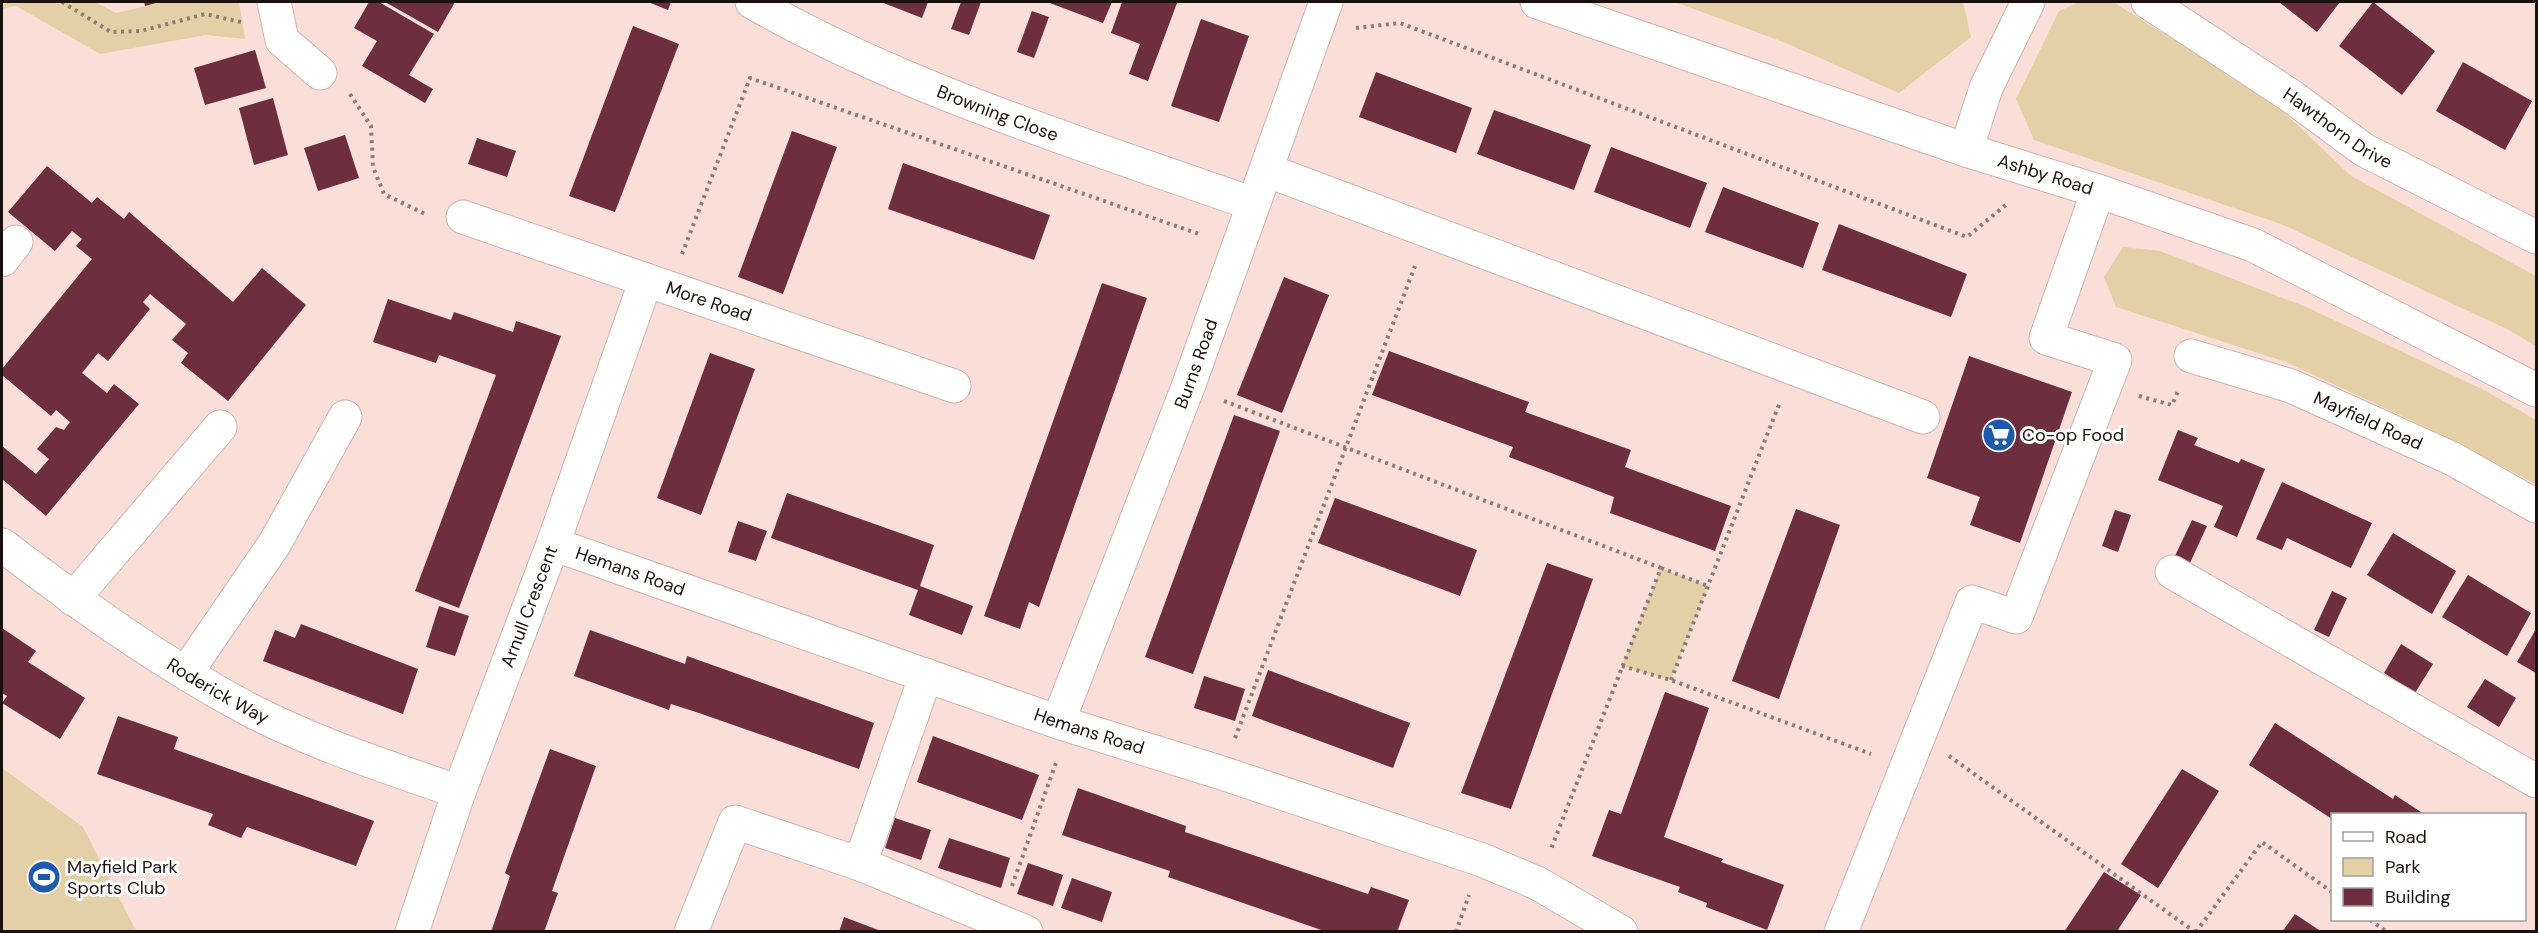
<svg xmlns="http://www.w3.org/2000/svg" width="2538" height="933" viewBox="0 0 2538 933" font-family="'DM Sans',sans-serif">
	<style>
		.green { fill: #e4d0a6 }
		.building { fill: #6d2f40 }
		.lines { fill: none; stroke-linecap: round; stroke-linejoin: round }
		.minor-casing { stroke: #ceb4ae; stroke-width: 35 }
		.path { stroke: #8f7c78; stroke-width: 4; stroke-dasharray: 3 4.5; stroke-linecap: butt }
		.minor { stroke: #fff; stroke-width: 33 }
		.labels { text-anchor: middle; stroke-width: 6; stroke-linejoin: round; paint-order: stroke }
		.street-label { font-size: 18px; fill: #1a110f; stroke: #fff }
		.poi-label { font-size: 18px; fill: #1a110f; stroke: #fff; text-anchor: start }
	</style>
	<rect width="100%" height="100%" fill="#faded8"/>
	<!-- green -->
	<g class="green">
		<polygon points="2,2 95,2 116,13 163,2 239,2 245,39 206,35 100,54 16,6 2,9"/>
		<polygon points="1675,2 1963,2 1971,37 1899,93 1786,43"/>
		<polygon points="2079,2 2113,2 2271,100 2351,176 2536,276 2536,346 2507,329 2281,224 2034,140 2016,99 2059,11"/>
		<polygon points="2123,247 2160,251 2304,306 2484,390 2536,420 2536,484 2434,431 2286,362 2116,307 2104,277"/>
		<polygon points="1661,568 1708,586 1671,680 1622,666"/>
		<polygon points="2,768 83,827 136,931 2,931"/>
	</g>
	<!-- building -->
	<g class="building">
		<polygon points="144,2 160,2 145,6"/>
		<polygon points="369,2 379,2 434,34 409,75 433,89 425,103 362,66 377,41 354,28"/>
		<polygon points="385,2 455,2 438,32"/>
		<polygon points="648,2 671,2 668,10"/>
		<polygon points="881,2 928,2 922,18"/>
		<polygon points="961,2 981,2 969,35 951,29"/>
		<polygon points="1047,2 1112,2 1103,23"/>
		<polygon points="1122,2 1177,3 1148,81 1129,74 1140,44 1111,33"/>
		<polygon points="2279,2 2340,2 2317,32"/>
		<polygon points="2373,2 2435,51 2402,95 2339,46"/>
		<polygon points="1032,11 1049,17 1034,58 1017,52"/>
		<polygon points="1201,19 1249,36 1219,122 1171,106"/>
		<polygon points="633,26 679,44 615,212 569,196"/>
		<polygon points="255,50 266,88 205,105 194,68"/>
		<polygon points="2463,62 2532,101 2505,150 2436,111"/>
		<polygon points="1376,72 1472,108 1456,153 1359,117"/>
		<polygon points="273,98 288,155 254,165 239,108"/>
		<polygon points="1494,110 1591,145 1574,190 1477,154"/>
		<polygon points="792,131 837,147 783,294 738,277"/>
		<polygon points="345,135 359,178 318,191 304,148"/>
		<polygon points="477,138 516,151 507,177 468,164"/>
		<polygon points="1611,147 1707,183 1690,228 1594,192"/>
		<polygon points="903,163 1050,215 1034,260 888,209"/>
		<polygon points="47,166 92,203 97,197 124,219 129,212 233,302 262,268 306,305 228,401 181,363 188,353 172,340 186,324 150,294 143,302 150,309 108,361 98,353 82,373 107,393 114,384 139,404 46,516 2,479 2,446 36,474 49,459 37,449 56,427 64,430 70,422 56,410 51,416 2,375 2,369 92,259 76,246 82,239 72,231 55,251 8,212"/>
		<polygon points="1723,187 1819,223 1803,268 1705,232"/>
		<polygon points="1839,224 1967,274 1951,317 1822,270"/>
		<polygon points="1284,277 1329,295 1282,413 1237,395"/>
		<polygon points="1102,283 1147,298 1039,607 1029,602 1020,629 984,616"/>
		<polygon points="388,299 451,320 454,312 513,332 516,321 561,336 459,608 415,591 496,375 439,355 436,363 373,342"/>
		<polygon points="1389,351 1529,402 1525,412 1631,450 1625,467 1731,506 1715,551 1610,513 1614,497 1509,457 1513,447 1372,395"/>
		<polygon points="710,353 755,369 701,515 657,498"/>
		<polygon points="1969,356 2072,392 2020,543 1970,525 1980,497 1927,478"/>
		<polygon points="1234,415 1280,431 1193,674 1145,657"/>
		<polygon points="2178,430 2198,438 2194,445 2239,463 2241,459 2265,469 2237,537 2214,527 2223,506 2158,480"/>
		<polygon points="2282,482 2372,523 2351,568 2287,538 2282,550 2256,539"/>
		<polygon points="787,493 934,545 920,586 973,606 962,635 909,615 918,590 771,538"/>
		<polygon points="1335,498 1477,550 1460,596 1318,543"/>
		<polygon points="1796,509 1840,525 1779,699 1732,681"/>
		<polygon points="2115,510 2131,515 2118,552 2102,546"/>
		<polygon points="2192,520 2207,526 2189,565 2174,558"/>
		<polygon points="738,521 767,531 756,561 728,552"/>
		<polygon points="2393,533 2456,571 2432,614 2367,575"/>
		<polygon points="1547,563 1593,579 1511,809 1461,793"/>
		<polygon points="2468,575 2531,613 2507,656 2442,617"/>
		<polygon points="2332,591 2347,598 2329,637 2314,630"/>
		<polygon points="439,606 469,616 455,656 426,647"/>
		<polygon points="301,624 418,669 403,714 263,661 275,630 295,638"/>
		<polygon points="2,628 36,651 28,662 85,698 60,739 2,703 7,696 2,693"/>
		<polygon points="2536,629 2536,673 2517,662"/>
		<polygon points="590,630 685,664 687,656 874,723 859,769 699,713 671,704 669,710 574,676"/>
		<polygon points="2401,644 2433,664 2415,693 2384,673"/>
		<polygon points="1268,670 1410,723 1393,768 1252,716"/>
		<polygon points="1204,676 1245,689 1235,721 1194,708"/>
		<polygon points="2485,679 2516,698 2499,727 2467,707"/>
		<polygon points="1665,692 1709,708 1664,837 1723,859 1721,862 1784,885 1767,930 1706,907 1707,903 1678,892 1680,887 1592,856 1609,810 1621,814"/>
		<polygon points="118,716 178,737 174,749 374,821 356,866 247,827 241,838 208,825 213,814 97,774"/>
		<polygon points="2275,723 2393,799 2395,795 2424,814 2332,814 2332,819 2249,765"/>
		<polygon points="933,736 1039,775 1022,820 917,782"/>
		<polygon points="550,749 596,766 552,891 558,893 544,932 491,932 510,876 505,873"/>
		<polygon points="2182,769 2219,791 2158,888 2121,864"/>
		<polygon points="1078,788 1186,826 1185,832 1368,894 1371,887 1409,900 1397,932 1327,932 1168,877 1170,871 1062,835"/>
		<polygon points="895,818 931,830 921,860 885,848"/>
		<polygon points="949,838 1010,858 1001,888 938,868"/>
		<polygon points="1028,863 1063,875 1053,906 1017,894"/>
		<polygon points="2104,872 2141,895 2121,925 2117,932 2064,932"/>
		<polygon points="1072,878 1112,892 1102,922 1061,908"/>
		<polygon points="2295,914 2322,932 2282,932"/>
		<polygon points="844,917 881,931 881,932 839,932"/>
	</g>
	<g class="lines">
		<!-- minor casing -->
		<g class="minor-casing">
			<g id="minor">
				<polyline points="274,2 282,40 320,73"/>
				<path id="s1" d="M752,2C908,91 1084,144 1253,204"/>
				<path id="s2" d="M1537,2L1966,150L2098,191L2253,245L2536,390"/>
				<path id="s3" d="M2148,2L2291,96L2364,150L2536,237"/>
				<polyline points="1966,150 1986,88 2028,2"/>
				<polyline points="1266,170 1923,417"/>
				<path id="s4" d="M463,217L954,386"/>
				<polyline points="2,260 16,242"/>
				<path id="s5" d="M2191,356L2291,386L2453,459L2536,506"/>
				<path id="s6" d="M553,544L1058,722L1222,773L1482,860L1537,883L1621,932"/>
				<path id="s7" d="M2,545C81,605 160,662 248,709C315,744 388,767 459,792"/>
				<polyline points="2172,572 2536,781"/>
				<polyline points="73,599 220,427"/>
				<polyline points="186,673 275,543 345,417"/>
				<path id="s8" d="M1058,722L1188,387L1326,2"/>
				<polyline points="860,864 1026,932"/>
				<path id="s9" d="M412,932L459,792L553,544L646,280"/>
				<polyline points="691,932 735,822 860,864 926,675"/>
				<polyline points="1841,932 1972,602 2016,617 2115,360 2046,338 2098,191"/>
			</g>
		</g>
		<!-- path -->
		<g class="path">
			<polyline points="62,2 111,32 141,31 205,14 241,22"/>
			<polyline points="1356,28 1400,23 1967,237 2008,203"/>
			<polyline points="350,94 371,126 373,167 384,194 427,215"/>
			<polyline points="682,254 750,78 1202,235"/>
			<polyline points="2139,396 2172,405 2178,391"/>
			<polyline points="1224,401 1661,568 1551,849"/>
			<polyline points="1661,568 1708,586"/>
			<polyline points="1622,666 1671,680 1871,754"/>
			<polyline points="1671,680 1780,402"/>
			<polyline points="1235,738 1415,266"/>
			<polyline points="1949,756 2195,932"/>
			<polyline points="1012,886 1057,760"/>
			<polyline points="2370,920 2387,932"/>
			<polyline points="1456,932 1469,895"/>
			<polyline points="2196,932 2262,842 2332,892"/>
		</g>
		<!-- minor -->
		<use href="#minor" class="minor"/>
	</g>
	<!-- icons -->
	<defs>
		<g id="supermarket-disc" transform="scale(1.725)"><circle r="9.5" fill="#1e5aab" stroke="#fff"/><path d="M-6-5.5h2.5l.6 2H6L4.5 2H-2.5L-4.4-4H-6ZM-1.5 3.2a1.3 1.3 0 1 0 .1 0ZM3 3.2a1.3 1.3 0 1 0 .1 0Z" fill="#fff"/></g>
		<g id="stadium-disc" transform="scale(1.725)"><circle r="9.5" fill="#1e5aab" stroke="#fff"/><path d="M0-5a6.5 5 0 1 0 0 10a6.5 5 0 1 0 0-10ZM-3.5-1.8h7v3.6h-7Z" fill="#fff"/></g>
	</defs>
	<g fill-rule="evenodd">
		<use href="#supermarket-disc" x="1999" y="435"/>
		<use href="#stadium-disc" x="44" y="877"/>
	</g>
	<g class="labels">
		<!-- street labels -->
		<g class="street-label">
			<text dy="6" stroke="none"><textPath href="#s1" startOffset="270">Browning Close</textPath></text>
			<text dy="6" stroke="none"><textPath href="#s3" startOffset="228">Hawthorn Drive</textPath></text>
			<text dy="6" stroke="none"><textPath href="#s2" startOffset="537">Ashby Road</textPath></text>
			<text dy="6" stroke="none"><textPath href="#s4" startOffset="260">More Road</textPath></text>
			<text dy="6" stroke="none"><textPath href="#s8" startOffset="384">Burns Road</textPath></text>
			<text dy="6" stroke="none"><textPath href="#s5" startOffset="189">Mayfield Road</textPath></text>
			<text dy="6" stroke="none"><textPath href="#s6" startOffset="82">Hemans Road</textPath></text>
			<text dy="6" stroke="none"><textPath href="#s9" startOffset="346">Arnull Crescent</textPath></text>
			<text dy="6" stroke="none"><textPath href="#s7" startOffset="261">Roderick Way</textPath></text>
			<text dy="6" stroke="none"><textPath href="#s6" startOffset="568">Hemans Road</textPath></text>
		</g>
		<!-- poi labels -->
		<g class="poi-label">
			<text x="2022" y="441">Co-op Food</text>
			<text x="67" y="873">Mayfield Park<tspan x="67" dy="21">Sports Club</tspan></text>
		</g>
	</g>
	<!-- border -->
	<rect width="2538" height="933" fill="none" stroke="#1a110f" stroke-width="6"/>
	<!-- legend -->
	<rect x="2331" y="813" width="195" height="108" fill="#ffffff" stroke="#a3a09f" stroke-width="1.5"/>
	<rect x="2343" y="832" width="30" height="9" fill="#ffffff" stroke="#a3a09f" stroke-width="1.5"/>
	<text x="2385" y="843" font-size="18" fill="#1a110f">Road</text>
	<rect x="2343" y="858" width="30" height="18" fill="#e4d0a6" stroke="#a3a09f" stroke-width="1.5"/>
	<text x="2385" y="873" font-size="18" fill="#1a110f">Park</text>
	<rect x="2343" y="888" width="30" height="18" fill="#6d2f40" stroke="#a3a09f" stroke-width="1.5"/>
	<text x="2385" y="903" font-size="18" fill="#1a110f">Building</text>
</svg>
